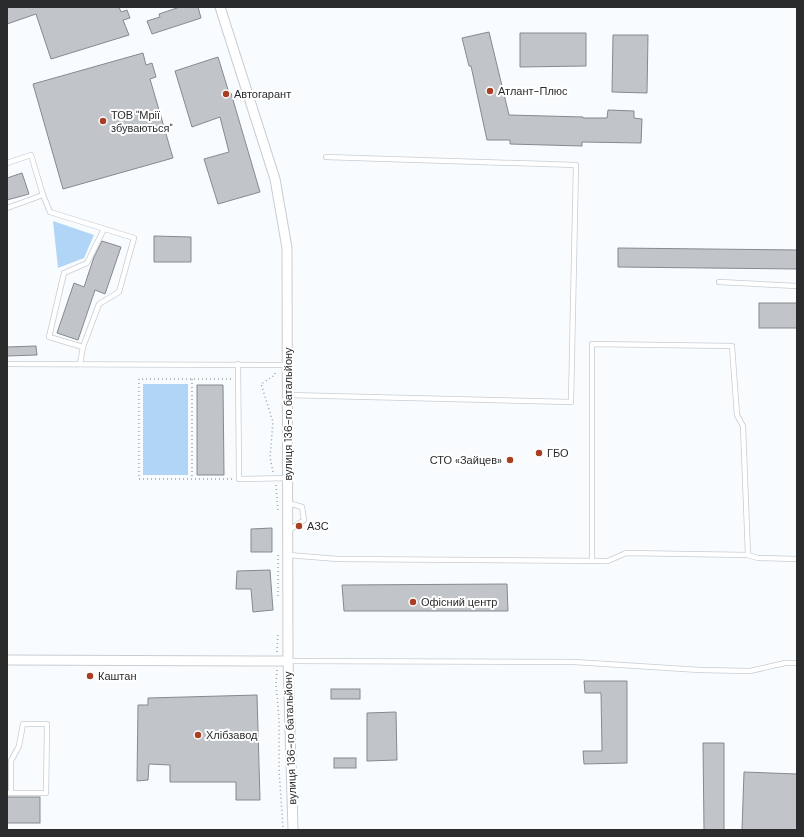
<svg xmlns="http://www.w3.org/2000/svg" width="804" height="837" viewBox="0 0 804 837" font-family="'DM Sans',sans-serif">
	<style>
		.green { fill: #b0d5f7 }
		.building { fill: #c1c5c9; stroke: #868a8e }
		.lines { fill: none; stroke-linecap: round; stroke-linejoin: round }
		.service-casing { stroke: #c9cdd1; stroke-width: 6 }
		.minor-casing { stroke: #c9cdd1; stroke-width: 11 }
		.path { stroke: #9fa2a4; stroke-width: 1.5; stroke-dasharray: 1 3; stroke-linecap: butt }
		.service { stroke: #fff; stroke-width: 4.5 }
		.minor { stroke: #fff; stroke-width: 9 }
		.poi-dot { fill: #a83f22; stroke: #fff; stroke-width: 1.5 }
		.labels { text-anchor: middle; stroke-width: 4; stroke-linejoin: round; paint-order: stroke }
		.poi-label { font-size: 11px; fill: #2a2b2d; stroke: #fff; text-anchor: start }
		.street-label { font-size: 11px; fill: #2a2b2d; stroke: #fff }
	</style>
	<rect width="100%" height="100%" fill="#f8fcff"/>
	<!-- green -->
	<g class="green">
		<polygon points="53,221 94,235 84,258 58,268"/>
		<rect x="143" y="384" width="45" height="91"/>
	</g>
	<!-- building -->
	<g class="building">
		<polygon points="7,7 119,7 121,12 127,10 130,18 123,20 129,35 51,59 36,14 7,24"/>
		<polygon points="180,7 198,7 201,18 152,34 147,21 160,17 159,14"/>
		<polygon points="489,32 509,115 583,117 583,118 607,118 608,110 634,111 634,118 642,119 641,143 582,142 582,146 510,144 510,140 487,140 471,66 469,66 462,38"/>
		<polygon points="520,33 586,33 586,66 520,67"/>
		<polygon points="613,35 648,35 647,93 612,92"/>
		<polygon points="143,53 146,65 152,63 156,77 150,79 173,158 63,189 33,84"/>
		<polygon points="218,57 229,93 231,93 260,192 218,204 204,159 229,152 220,117 192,127 175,71"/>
		<polygon points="22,173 29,194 7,200 7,178"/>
		<polygon points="154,236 191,237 191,262 154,262"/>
		<polygon points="102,241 121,247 105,294 95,290 78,340 57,333 74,283 84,287 94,257"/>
		<polygon points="618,248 797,250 797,269 618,267"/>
		<rect x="759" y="303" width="38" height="25"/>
		<polygon points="36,346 37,355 7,356 7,347"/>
		<polygon points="197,385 223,385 224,475 197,475"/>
		<polygon points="272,528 272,552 251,552 251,529"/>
		<polygon points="270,570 273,610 253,612 251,589 236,589 237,571"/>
		<polygon points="507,584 508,611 344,611 342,585"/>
		<polygon points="584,681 627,681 627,763 584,764 583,751 602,751 601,693 585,693"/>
		<rect x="331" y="689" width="29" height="10"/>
		<polygon points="257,695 260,800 236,800 236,782 170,782 170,765 149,764 148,780 137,781 138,705 148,705 148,698"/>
		<polygon points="396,712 397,760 367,761 367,713"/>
		<polygon points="703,743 724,743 724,830 704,830"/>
		<rect x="334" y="758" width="22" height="10"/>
		<polygon points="744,772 797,774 797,830 742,830"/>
		<rect x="7" y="797" width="33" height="26"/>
	</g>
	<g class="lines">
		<!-- service casing -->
		<g class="service-casing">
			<g id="service">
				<polyline points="7,163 31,155 43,195 7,208"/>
				<polyline points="43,195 50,212 134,238 119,292 99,304 83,347 80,364"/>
				<polyline points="719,282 797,286"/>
				<polyline points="83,347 49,337 64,273 87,263 104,229"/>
				<polyline points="7,364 287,365"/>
				<polyline points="238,364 239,479 288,478"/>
				<polyline points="288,395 571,402 576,165 326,157"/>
				<polyline points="288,503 302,507 304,520 288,531"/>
				<polyline points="288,555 338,559 608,561 626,553 748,555 758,558 797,559"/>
				<polyline points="592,561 592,344 732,346 737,415 743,426 748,555"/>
				<polyline points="288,661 574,662 700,670 750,671 785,663 797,663"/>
				<polyline points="7,793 46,793 47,724 23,724 19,746 11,761 11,793"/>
			</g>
		</g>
		<!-- minor casing -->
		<g class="minor-casing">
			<g id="minor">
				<polyline points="220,7 275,179 287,248 288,661 293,830"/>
				<polyline points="7,660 288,661"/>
			</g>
		</g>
		<!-- path -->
		<g class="path">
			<polyline points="192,379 192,479"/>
			<polyline points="231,379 139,379 139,479 233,479"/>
			<polyline points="273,472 270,457 273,422 261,384 275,375 275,371"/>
			<polyline points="276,485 278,511"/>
			<polyline points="278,596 278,552"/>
			<polyline points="277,652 278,632"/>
			<polyline points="277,670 276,684 279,718 279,769 283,828"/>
		</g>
		<!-- service -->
		<use href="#service" class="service"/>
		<!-- minor -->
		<use href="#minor" class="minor"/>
	</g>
	<!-- markers -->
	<g class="poi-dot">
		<circle cx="490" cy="91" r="4"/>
		<circle cx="226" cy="94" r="4"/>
		<circle cx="103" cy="121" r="4"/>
		<circle cx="539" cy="453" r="4"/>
		<circle cx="510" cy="460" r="4"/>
		<circle cx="299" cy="526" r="4"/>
		<circle cx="413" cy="602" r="4"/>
		<circle cx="90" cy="676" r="4"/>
		<circle cx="198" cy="735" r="4"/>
	</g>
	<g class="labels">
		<!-- poi labels -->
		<g class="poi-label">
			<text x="498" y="95">Атлант-Плюс</text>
			<text x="234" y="98">Автогарант</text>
			<text x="111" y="119">ТОВ "Мрії<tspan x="111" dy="13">збуваються"</tspan></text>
			<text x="547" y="457">ГБО</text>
			<text x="502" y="464" text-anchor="end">СТО «Зайцев»</text>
			<text x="307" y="530">АЗС</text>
			<text x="421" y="606">Офісний центр</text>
			<text x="98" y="680">Каштан</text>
			<text x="206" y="739">Хлібзавод</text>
		</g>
		<!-- street labels -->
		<g class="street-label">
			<text transform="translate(288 414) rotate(-90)" y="4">вулиця 136-го батальйону</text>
			<text transform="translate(290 738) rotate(-92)" y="4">вулиця 136-го батальйону</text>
		</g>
	</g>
	<!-- border -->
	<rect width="804" height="837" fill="none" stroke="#2a2b2d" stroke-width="16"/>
</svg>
